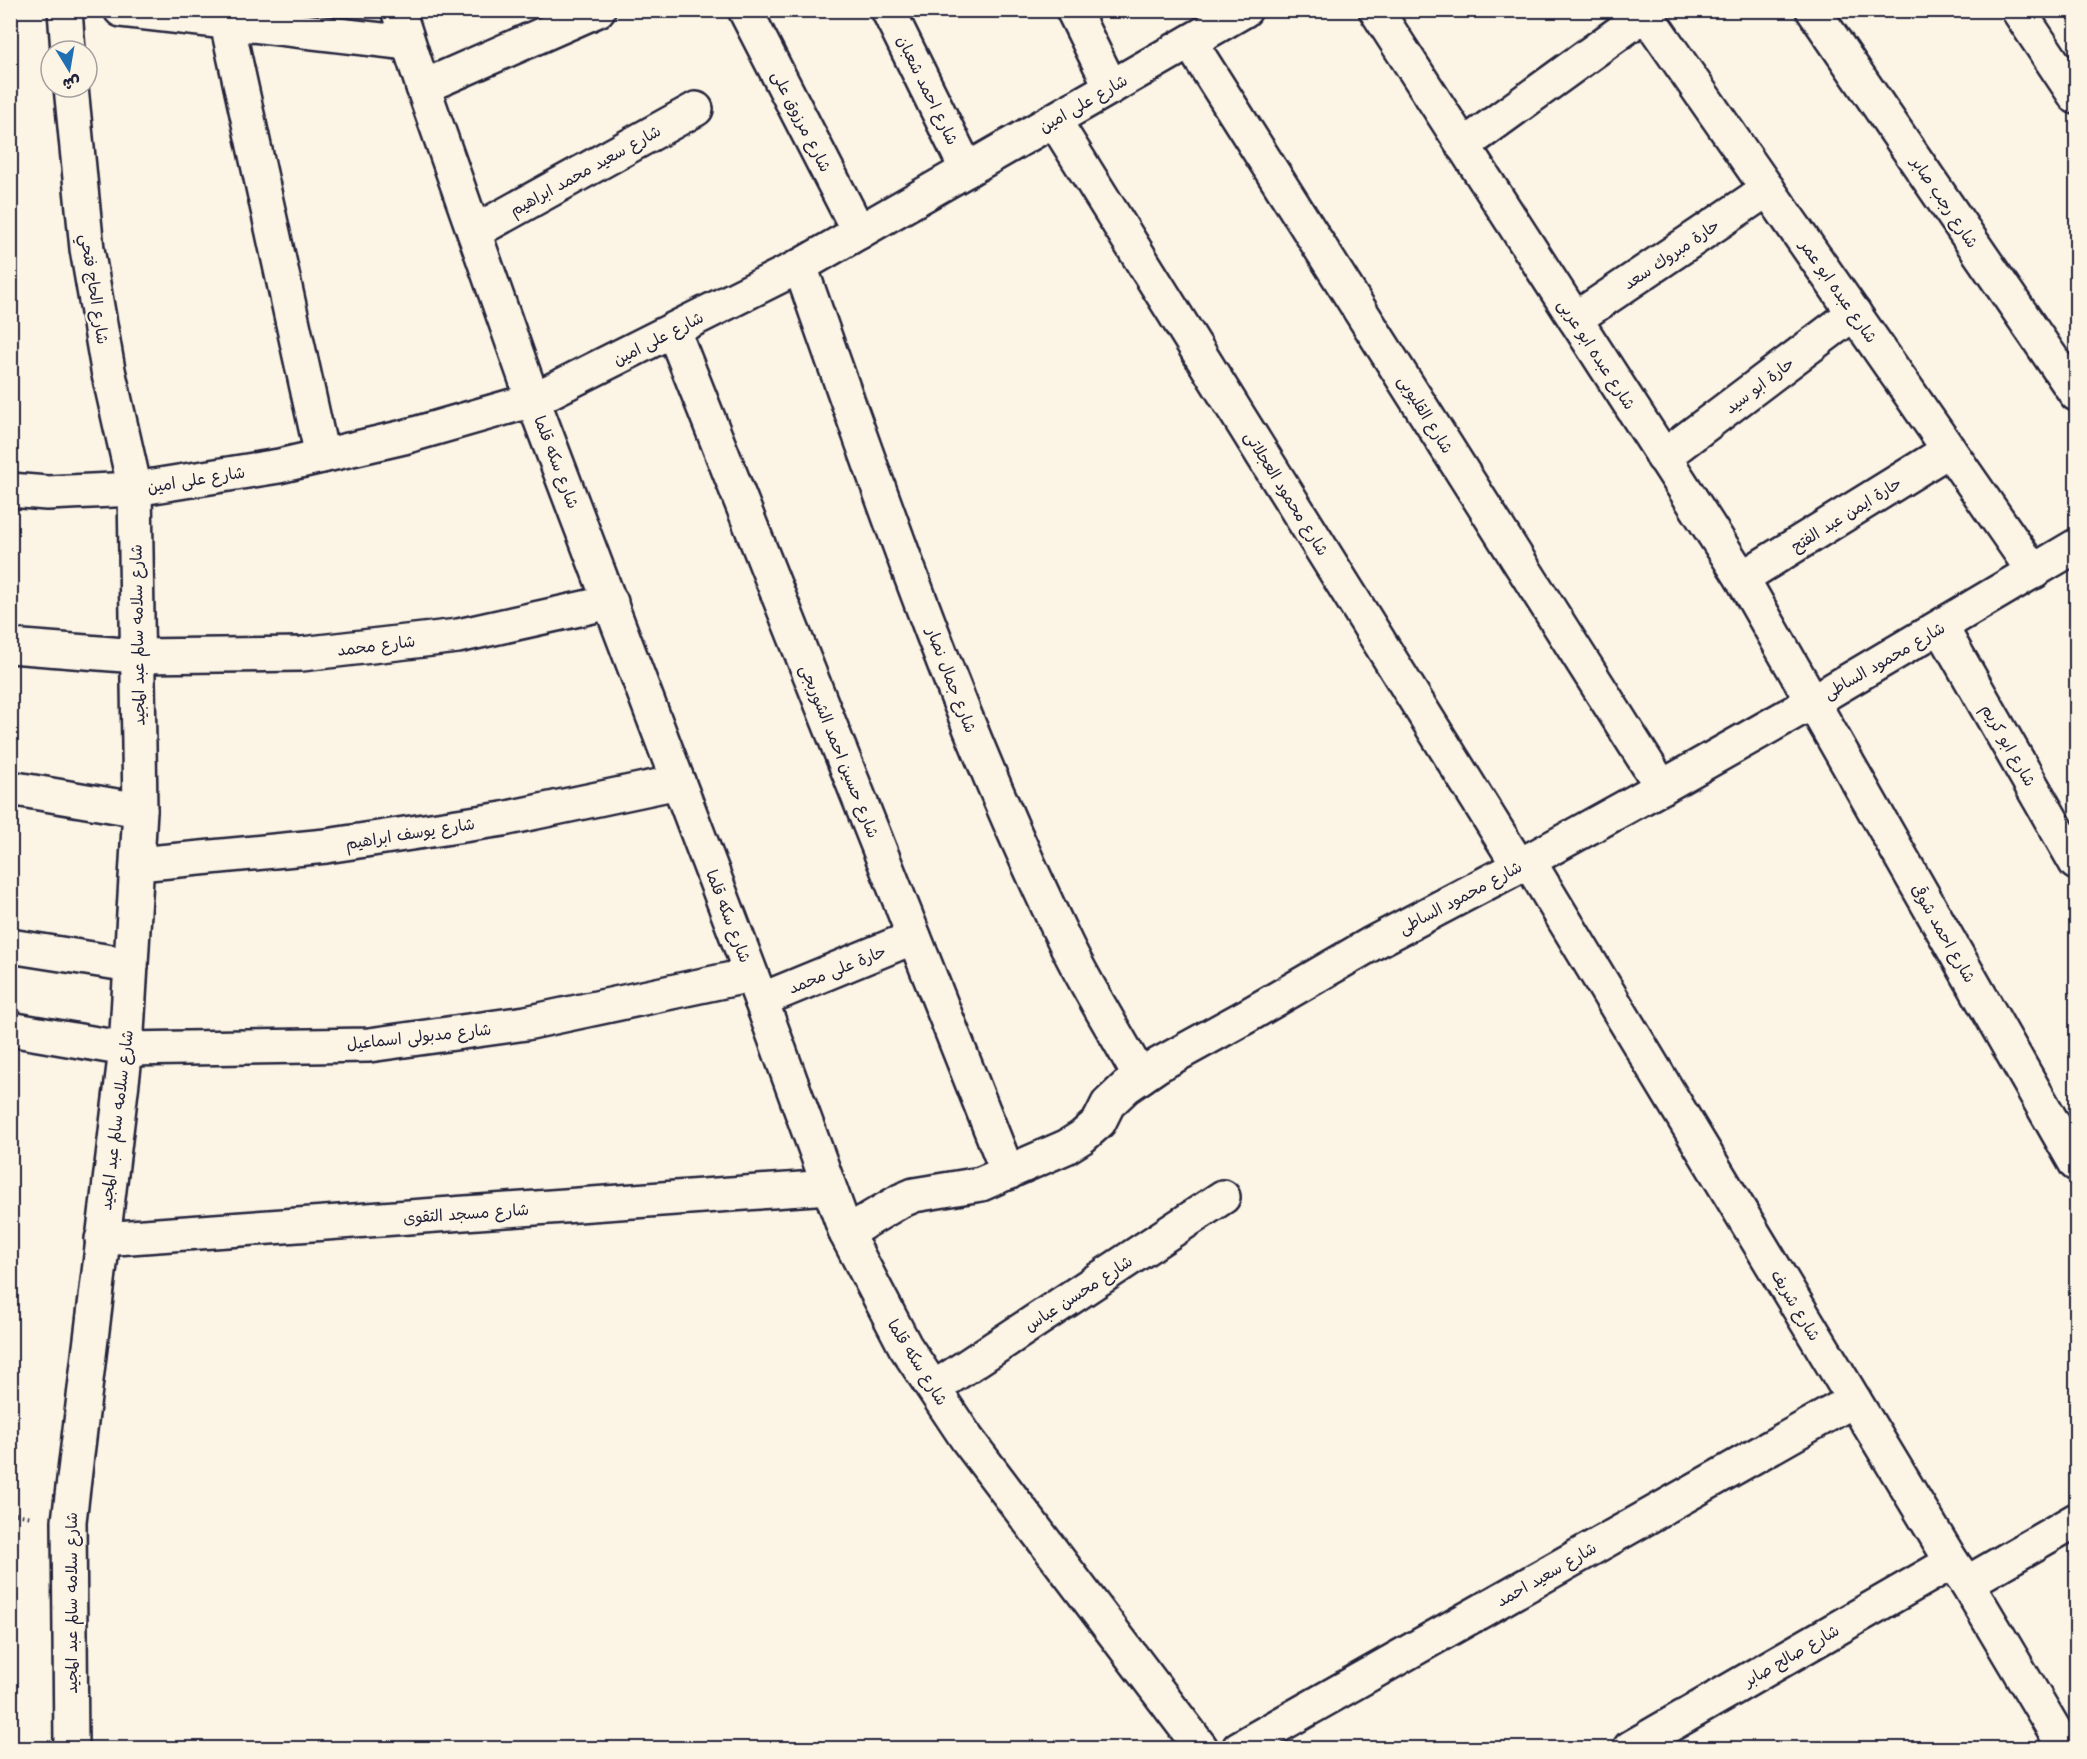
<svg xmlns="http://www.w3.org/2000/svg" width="2087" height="1759" viewBox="0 0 2087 1759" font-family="'Comic Neue','Playpen Sans Arabic',sans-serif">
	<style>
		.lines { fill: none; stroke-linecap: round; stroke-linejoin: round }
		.minor-casing { stroke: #22223b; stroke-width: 38 }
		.path { stroke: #22223b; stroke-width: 4; stroke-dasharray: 1.5 4.5; stroke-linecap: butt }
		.minor { stroke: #fcf5e5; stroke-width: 33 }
		.labels { text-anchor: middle; stroke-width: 4.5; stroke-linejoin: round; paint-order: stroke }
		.street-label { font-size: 16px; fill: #22223b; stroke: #fcf5e5 }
	</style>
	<rect width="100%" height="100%" fill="#fcf5e5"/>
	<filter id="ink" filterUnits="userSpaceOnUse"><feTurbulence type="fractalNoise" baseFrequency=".0167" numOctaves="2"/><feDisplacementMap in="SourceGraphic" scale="12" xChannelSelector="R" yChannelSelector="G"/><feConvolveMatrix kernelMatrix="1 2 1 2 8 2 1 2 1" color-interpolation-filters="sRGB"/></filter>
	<g filter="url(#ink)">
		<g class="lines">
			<!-- minor casing -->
			<g class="minor-casing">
				<g id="minor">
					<polyline points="65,10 68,51"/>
					<polyline points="121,10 408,43"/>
					<polyline points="398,10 423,87 533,400 761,1000 846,1233 905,1346 967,1439 1201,1748"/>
					<polyline points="745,10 859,232"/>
					<polyline points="888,10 967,170"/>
					<polyline points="1073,10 1111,87"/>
					<polyline points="1376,10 1742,578 2076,1164"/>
					<polyline points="1643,10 2034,572"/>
					<polyline points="1813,10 2076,394"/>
					<polyline points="2018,10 2076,97"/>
					<polyline points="227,23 322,456"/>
					<polyline points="1190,42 1662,787"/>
					<polyline points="71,87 87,249 108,370 135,489 140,810 126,1049 69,1521 71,1748"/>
					<polyline points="423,87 598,10"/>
					<polyline points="1054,120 1519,866"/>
					<polyline points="1463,146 1645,14"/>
					<polyline points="474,232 696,109"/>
					<path d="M800,266C881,496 960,727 1067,946C1089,991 1116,1033 1140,1077"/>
					<polyline points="1575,319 1768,189"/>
					<polyline points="673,330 1008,1173"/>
					<polyline points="1663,457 1854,313"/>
					<polyline points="10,490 47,493 135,489 279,466 404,437 533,400 800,266 1245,10"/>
					<polyline points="1742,578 1949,450"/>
					<polyline points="1941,627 2076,863"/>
					<polyline points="10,646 137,656 302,654 458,636 611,602"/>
					<polyline points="10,788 140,810"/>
					<polyline points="1528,860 1952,1562 1967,1583 2065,1748"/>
					<polyline points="138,864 326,846 503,819 678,782"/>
					<polyline points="10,946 131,965"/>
					<polyline points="761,1000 914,937"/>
					<polyline points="10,1029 126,1049 369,1045 526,1023 751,975"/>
					<polyline points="846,1233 900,1201 914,1195 981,1184 1066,1147 1082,1137 1099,1122 1108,1104 1126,1087 1158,1065 1247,1016 1373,943 1519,866 1662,787 1812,702 2076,546"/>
					<polyline points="102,1239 829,1187"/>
					<polyline points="934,1388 1223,1197"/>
					<polyline points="1967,1583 2076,1520"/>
					<polyline points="1239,1748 1854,1400"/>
					<polyline points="1630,1748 1952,1562"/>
				</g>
			</g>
			<!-- path -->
			<polyline class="path" points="10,1513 32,1517"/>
			<!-- minor -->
			<use href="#minor" class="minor"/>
		</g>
	</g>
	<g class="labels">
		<!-- street labels -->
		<g class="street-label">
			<text transform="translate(928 90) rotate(64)" y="6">شارع احمد شعبان</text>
			<text transform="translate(1083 103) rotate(-30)" y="6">شارع على امين</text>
			<text transform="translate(802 121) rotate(63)" y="6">شارع مرزوق على</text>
			<text transform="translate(585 170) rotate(-29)" y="6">شارع سعيد محمد ابراهيم</text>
			<text transform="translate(1945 202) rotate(56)" y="6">شارع رجب صابر</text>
			<text transform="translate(1671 254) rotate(-34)" y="6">حارة مبروك سعد</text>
			<text transform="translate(95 289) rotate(81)" y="6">شارع الحاج فتحي</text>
			<text transform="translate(1839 291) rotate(55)" y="6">شارع عبده ابو عمر</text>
			<text transform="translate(658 338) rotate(-27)" y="6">شارع على امين</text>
			<text transform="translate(1597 354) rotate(57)" y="6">شارع عبده ابو عربى</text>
			<text transform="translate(1759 385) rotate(-37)" y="6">حارة ابو سيد</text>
			<text transform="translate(1426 414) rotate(58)" y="6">شارع القليوبى</text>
			<text transform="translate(557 462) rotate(69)" y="6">شارع سكه قلما</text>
			<text transform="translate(196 479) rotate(-9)" y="6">شارع على امين</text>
			<text transform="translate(1287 493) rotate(58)" y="6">شارع محمود العجلاتى</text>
			<text transform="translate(1846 514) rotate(-32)" y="6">حارة ايمن عبد الفتح</text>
			<text transform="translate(137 635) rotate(-91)" y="6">شارع سلامه سالم عبد المجيد</text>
			<text transform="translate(376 645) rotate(-7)" y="6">شارع محمد</text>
			<text transform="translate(1884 660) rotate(-30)" y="6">شارع محمود الساطى</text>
			<text transform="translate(952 680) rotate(69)" y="6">شارع جمال نصار</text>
			<text transform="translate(2009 745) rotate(60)" y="6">شارع ابو كريم</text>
			<text transform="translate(840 751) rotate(68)" y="6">شارع حسين احمد الشوربجى</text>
			<text transform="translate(410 833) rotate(-9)" y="6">شارع يوسف ابراهيم</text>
			<text transform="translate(1460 897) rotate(-28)" y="6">شارع محمود الساطى</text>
			<text transform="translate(729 916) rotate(69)" y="6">شارع سكه قلما</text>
			<text transform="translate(1944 933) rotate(60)" y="6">شارع احمد شوقى</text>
			<text transform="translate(837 969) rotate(-22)" y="6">حارة على محمد</text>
			<text transform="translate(419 1036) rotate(-6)" y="6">شارع مدبولى اسماعيل</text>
			<text transform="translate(116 1120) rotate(-83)" y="6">شارع سلامه سالم عبد المجيد</text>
			<text transform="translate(466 1213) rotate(-4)" y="6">شارع مسجد التقوى</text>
			<text transform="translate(1078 1293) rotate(-33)" y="6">شارع محسن عباس</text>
			<text transform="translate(1796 1305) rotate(59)" y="6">شارع شريف</text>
			<text transform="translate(918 1362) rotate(58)" y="6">شارع سكه قلما</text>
			<text transform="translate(1546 1574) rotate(-30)" y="6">شارع سعيد احمد</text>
			<text transform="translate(71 1603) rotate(-90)" y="6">شارع سلامه سالم عبد المجيد</text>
			<text transform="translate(1791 1655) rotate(-30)" y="6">شارع صالح صابر</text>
		</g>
	</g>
	<!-- margin -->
	<rect width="2087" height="1759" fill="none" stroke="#fcf5e5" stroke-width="36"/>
	<rect x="18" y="18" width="2051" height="1723" fill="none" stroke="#22223b" stroke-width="2" filter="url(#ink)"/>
	<!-- north arrow -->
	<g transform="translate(69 69) rotate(169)"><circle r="28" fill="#fcf5e5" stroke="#a5a1a1" stroke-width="1.5"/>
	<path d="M0-4.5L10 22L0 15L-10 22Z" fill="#1f6fb2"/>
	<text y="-9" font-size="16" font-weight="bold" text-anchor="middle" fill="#22223b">ش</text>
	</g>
</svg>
